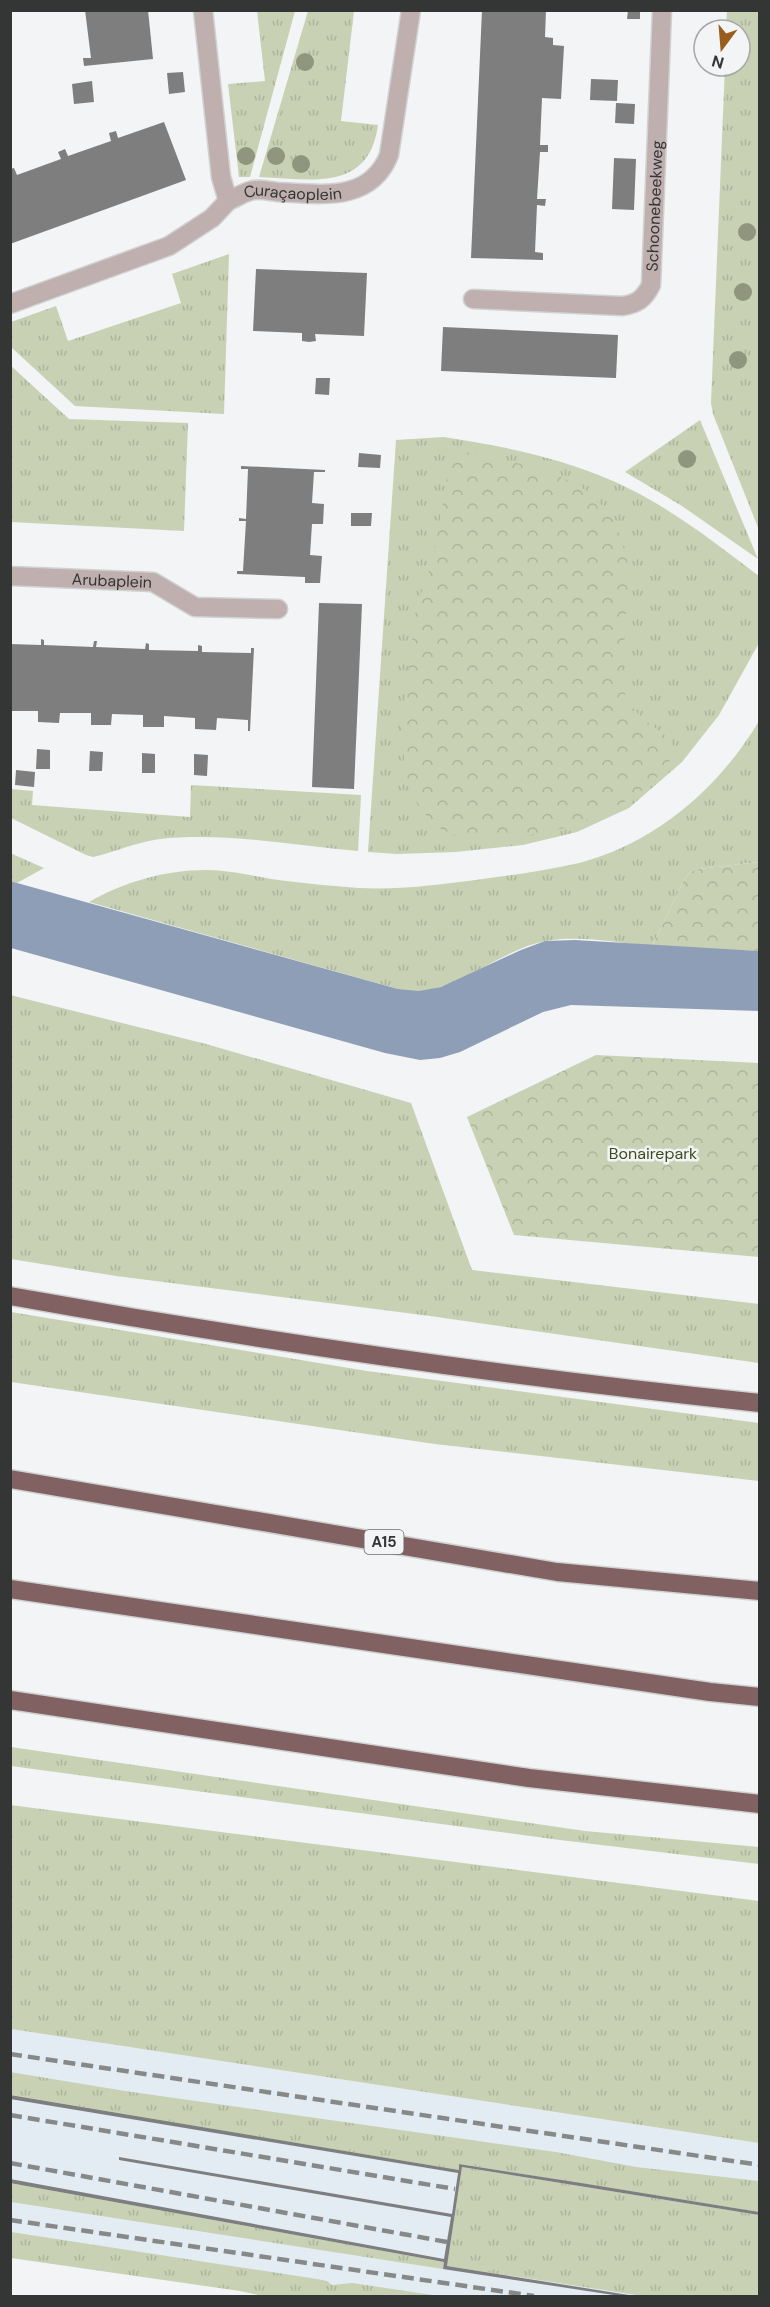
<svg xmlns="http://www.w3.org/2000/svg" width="770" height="2307" viewBox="0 0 770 2307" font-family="'DM Sans',sans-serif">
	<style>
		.built { fill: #e3ecf3 }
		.grass { fill: url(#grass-tufts) }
		.forest { fill: url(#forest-crowns) }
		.water { fill: #8e9eb7 }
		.building { fill: #7e7e7f }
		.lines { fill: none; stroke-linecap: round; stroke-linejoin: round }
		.minor-casing { stroke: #d0d2d2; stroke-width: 21 }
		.motorway-casing { stroke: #d0d2d2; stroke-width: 21 }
		.minor { stroke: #bfafaf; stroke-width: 18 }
		.motorway { stroke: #816161; stroke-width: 18 }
		.rail { stroke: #878989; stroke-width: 4.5; stroke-dasharray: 12 6; stroke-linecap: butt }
		.tree { fill: #8f967d }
		.labels { text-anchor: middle; stroke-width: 5; stroke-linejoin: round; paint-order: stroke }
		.shield { fill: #f2f4f5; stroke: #6d6e6f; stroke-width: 1.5 }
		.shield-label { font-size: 15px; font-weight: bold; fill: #343535 }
		.street-label { font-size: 16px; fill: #343535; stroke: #f2f4f5 }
		.park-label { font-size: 16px; fill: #3e4a1b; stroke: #f2f4f5 }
	</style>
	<defs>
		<pattern id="grass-tufts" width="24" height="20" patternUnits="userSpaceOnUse" patternTransform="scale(1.5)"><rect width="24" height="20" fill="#c8d1b4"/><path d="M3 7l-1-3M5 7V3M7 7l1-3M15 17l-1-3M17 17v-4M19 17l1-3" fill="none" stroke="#acb49b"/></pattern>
		<pattern id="forest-crowns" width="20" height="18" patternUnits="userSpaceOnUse" patternTransform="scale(1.5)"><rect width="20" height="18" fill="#c8d1b4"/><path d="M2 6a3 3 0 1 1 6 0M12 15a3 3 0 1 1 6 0" fill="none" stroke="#acb49b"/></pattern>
	</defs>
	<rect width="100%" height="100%" fill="#f2f4f5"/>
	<!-- built -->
	<polygon class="built" points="11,2029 759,2143 759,2296 341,2296 11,2248"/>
	<!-- grass -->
	<g class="grass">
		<polygon points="257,11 295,11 250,177 239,177 228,84 265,81"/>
		<path d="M308,11H354L341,121L378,125C369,193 310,179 259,177Z"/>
		<polygon points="727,11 759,11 759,530 713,414 711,403 725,66 740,66 740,30 726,30"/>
		<polygon points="229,254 224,414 75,406 11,347 11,322 56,306 68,341 181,303 172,274"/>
		<polygon points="10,365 69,419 188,423 184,531 11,522"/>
		<polygon points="700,420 758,559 682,506 625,472"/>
		<path d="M444,437C502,446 559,457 613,481C666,504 714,542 759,576V643L719,715L682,762L629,808L577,832L523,845L456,852L397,854L368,852L396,440Z"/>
		<path d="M759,721V862L698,869L690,872L684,880L652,946C618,943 580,935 546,941C502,949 466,986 421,991C413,992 405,990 398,989L89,902C124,882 165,870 206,870C233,870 260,878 286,881C310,884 335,886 359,888C398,890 437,885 476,880C511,875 545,871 579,863C656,843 719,788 759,721Z"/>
		<path d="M191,785L361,795L358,851C294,845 223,832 160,839C136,842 115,852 93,857L86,855L11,818V789L33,791L32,805L190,817Z"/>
		<polygon points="10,853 44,868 17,883 11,881"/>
		<polygon points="10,995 206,1044 411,1103 472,1270 759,1304 759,1363 430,1316 116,1276 11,1259"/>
		<polygon points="11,1312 367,1371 759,1423 759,1481 435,1444 11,1382"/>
		<polygon points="11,1747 585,1831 759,1847 759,1864 560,1840 11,1766"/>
		<polygon points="10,1805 759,1901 759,2143 11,2029"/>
		<polygon points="10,2072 125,2091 556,2152 636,2167 759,2181 759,2212 460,2164 459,2170 11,2095"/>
		<polygon points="462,2167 759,2215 759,2296 643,2296 447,2266"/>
		<polygon points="10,2183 444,2262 443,2269 11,2202"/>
		<polygon points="11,2232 317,2279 327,2281 332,2285 352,2283 440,2296 263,2296 240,2291 11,2258"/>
	</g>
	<!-- forest -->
	<g class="forest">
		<polygon points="466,452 543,469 580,486 614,516 629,566 622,680 627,701 641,717 667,737 673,745 668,767 635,797 574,826 521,837 480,838 457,836 437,827 424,813 409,789 404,759 402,724 416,608 433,559 448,472 458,455"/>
		<polygon points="759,862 759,951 652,946 684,880 690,872 698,869"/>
		<polygon points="596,1055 759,1063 759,1257 514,1235 467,1117"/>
	</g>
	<!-- water -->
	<polygon class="water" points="10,881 398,989 419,991 441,987 521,950 545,941 575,940 759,951 759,1011 571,1005 543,1012 460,1052 440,1058 420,1060 385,1053 11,948"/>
	<!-- building -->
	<g class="building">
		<polygon points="85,10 148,10 153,59 84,66 83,58 91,58"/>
		<polygon points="482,10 546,10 545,37 553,38 553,45 564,46 561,99 542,98 540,145 548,145 548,152 540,152 537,199 546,199 545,206 537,205 535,252 543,253 543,260 471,258"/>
		<polygon points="628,10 640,10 640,19 627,19"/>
		<polygon points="183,72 185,92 169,94 167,73"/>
		<polygon points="591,79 618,80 617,101 590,100"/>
		<polygon points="92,81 94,102 74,104 72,84"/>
		<polygon points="616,103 635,104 634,124 615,123"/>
		<polygon points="164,122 186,180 10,244 10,169 14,168 17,175 61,159 58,152 65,149 68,156 111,141 109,133 116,131 118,138"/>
		<polygon points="614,158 636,159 634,210 612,209"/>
		<polygon points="256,269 367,273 364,336 315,334 316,341 309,342 302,341 302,333 253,331"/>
		<polygon points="443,327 618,335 616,378 441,371"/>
		<polygon points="316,378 330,378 329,395 315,394"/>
		<polygon points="359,453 381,455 380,468 358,467"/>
		<polygon points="241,466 325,470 325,472 314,472 312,503 324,504 323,524 312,524 310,555 322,556 320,583 305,583 305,577 237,574 237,571 243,571 246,521 239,521 239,518 246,519 248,469 241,469"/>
		<polygon points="351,513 372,513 371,526 351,526"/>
		<polygon points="319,603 362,604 354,789 312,787"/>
		<polygon points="41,639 44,640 44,645 93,647 94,641 97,641 96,647 145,649 146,643 149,644 149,650 198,651 198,645 202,646 202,652 251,653 251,648 254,648 250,731 248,731 248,720 217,718 216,730 195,729 195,718 164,716 164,727 143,727 143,715 112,714 111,725 91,725 91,713 60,713 59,723 38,722 38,711 10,711 10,644 41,645"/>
		<polygon points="37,749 50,750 50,769 36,769"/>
		<polygon points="90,751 103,752 102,771 89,771"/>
		<polygon points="142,753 155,754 155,773 142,773"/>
		<polygon points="194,754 208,755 207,776 194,775"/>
		<polygon points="16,770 35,772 34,787 15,785"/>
		<polygon points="10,2095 459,2170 459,2164 581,2183 759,2212 759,2215 462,2167 447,2266 635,2296 620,2296 443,2269 444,2262 10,2183 10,2179 444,2259 451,2217 119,2160 119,2157 452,2214 458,2173 10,2099"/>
	</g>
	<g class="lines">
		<!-- minor casing -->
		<g class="minor-casing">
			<g id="minor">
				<path id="s1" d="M203,10L221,177L228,201C235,198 243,193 250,191C258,188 269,191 278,192C320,194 370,203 389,155L411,10"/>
				<path id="s2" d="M473,299L622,306C637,304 644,299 651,285L662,10"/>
				<polyline points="10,304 169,246 212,218 228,201"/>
				<path id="s3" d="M10,576L153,582L195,607L278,609"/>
			</g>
		</g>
		<!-- motorway casing -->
		<g class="motorway-casing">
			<g id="motorway">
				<path d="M10,1296C259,1341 509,1377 760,1403"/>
				<polyline points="10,1479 557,1572 760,1591"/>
				<polyline points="10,1589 710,1692 760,1697"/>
				<polyline points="10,1700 529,1778 760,1804"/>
			</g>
		</g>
		<!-- minor -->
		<use href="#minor" class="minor"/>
		<!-- motorway -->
		<use href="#motorway" class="motorway"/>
		<!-- rail -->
		<g class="rail">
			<polyline points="10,2054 760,2165"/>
			<polyline points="10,2115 455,2189"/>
			<polyline points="10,2163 447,2242"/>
			<polyline points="10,2220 534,2296"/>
		</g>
	</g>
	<!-- trees -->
	<g class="tree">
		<circle cx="305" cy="62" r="9"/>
		<circle cx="246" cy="156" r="9"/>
		<circle cx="276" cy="156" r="9"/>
		<circle cx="301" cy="164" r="9"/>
		<circle cx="747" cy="232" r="9"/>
		<circle cx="743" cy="292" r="9"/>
		<circle cx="738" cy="360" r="9"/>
		<circle cx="687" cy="459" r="9"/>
	</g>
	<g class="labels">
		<!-- shield labels -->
		<rect class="shield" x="364.5" y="1530" width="39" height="24" rx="4.5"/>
		<g class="shield-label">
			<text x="384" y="1547">A15</text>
		</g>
		<!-- street labels -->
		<g class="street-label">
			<text dy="6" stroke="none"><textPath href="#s1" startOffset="260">Curaçaoplein</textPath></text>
			<text dy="6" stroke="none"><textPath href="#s2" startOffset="266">Schoonebeekweg</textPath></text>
			<text dy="6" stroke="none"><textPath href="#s3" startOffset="102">Arubaplein</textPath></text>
		</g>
		<!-- park labels -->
		<g class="park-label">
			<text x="653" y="1159">Bonairepark</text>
		</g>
	</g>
	<!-- border -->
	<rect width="770" height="2307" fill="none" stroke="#343535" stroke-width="24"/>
	<!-- north arrow -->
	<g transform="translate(722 48) rotate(196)"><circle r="28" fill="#f2f4f5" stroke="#a6a8a8" stroke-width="1.5"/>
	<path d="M0-4.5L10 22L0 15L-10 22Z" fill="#995d1e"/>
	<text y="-9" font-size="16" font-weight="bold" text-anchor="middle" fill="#343535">N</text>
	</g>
</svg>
